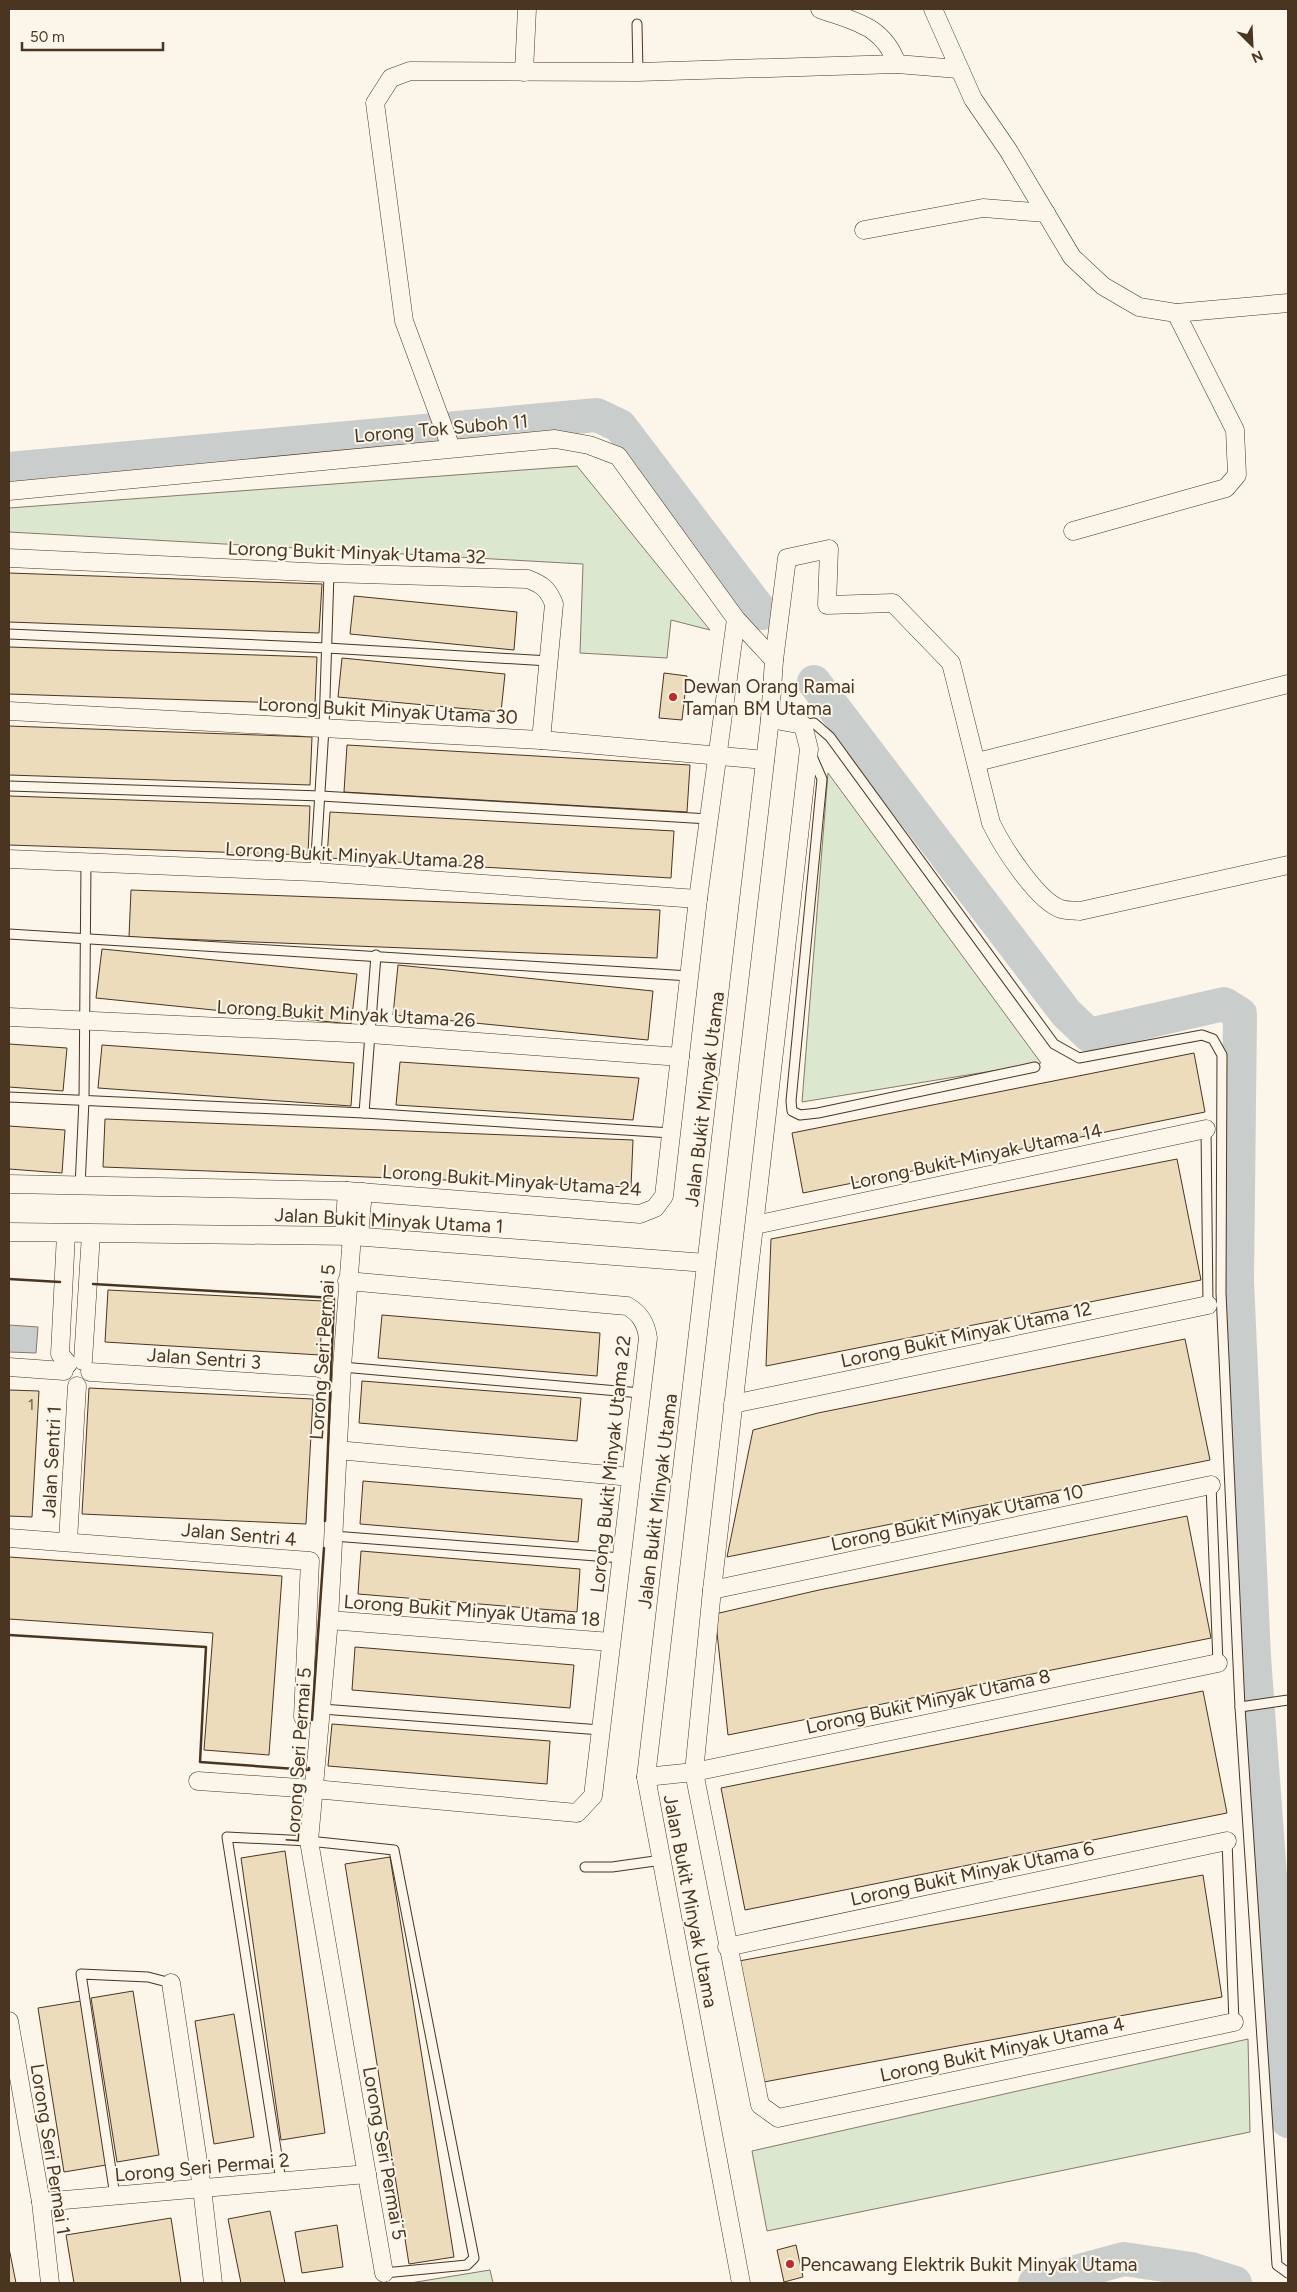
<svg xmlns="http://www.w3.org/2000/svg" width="1297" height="2292" viewBox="0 0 1297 2292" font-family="Figtree,sans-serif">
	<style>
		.green { fill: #dce7d0; stroke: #887966 }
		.water { fill: #c9cecd; stroke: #887966 }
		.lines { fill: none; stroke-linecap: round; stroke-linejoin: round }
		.river { stroke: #c9cecd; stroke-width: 34 }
		.building { fill: #ecdcbc; stroke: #4a3520 }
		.lane-casing { stroke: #4a3520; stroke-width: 11 }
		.street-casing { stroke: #4a3520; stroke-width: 19 }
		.lane { stroke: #fbf6e9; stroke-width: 9 }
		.street { stroke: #fbf6e9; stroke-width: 18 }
		.wall { stroke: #4a3520; stroke-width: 2.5 }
		.poi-dot { fill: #c62828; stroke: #fbf6e9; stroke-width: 2 }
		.labels { text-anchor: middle; stroke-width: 4; stroke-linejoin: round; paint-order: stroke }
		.number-label { font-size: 16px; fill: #725f47 }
		.street-label { font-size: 19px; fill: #4a3520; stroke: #fbf6e9 }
		.poi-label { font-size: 19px; fill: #4a3520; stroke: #fbf6e9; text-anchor: start }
	</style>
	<rect width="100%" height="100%" fill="#fbf6e9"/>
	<!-- green -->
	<g class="green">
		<polygon points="577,466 710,630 671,620 667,658 580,653 583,564 9,532 9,508"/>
		<polygon points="828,773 1041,1063 802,1102"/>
		<polygon points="1248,2039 1250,2132 767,2231 752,2151"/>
		<polygon points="490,2270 493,2283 410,2283"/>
	</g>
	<!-- water -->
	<polygon class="water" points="9,1325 38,1327 36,1353 9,1352"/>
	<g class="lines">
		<!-- river -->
		<g class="river">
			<polyline points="9,469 597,415 620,426 762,613"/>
			<polyline points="814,682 1066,1013 1089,1035 1224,1004 1240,1014 1237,1282 1254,1657 1288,2121"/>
			<polyline points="1035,2283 1124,2259 1191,2269 1235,2283"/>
		</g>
	</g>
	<!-- building -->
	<g class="building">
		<polygon points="9,573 322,584 319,633 9,622"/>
		<polygon points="354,596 517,612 514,650 350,634"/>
		<polygon points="9,647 317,657 315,704 9,694"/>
		<polygon points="342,658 505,674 501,712 338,697"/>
		<polygon points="664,673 687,676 682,720 659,718"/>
		<polygon points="9,726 312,737 310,785 9,775"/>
		<polygon points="347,745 690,765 687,812 344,792"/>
		<polygon points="9,796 310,806 308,855 9,845"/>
		<polygon points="330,812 674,831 671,878 327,858"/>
		<polygon points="131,890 660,910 657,958 129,937"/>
		<polygon points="102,949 357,974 351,1024 96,998"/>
		<polygon points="398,965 653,991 648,1040 393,1015"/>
		<polygon points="9,1044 67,1048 63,1091 9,1087"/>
		<polygon points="102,1045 354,1063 351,1106 98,1088"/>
		<polygon points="1194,1053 1205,1112 803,1193 792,1133"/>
		<polygon points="400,1062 639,1078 633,1120 396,1105"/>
		<polygon points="105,1119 633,1140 631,1187 103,1167"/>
		<polygon points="9,1126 65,1130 62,1173 9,1169"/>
		<polygon points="1177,1159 1201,1280 766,1366 771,1239"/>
		<polygon points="108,1290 323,1301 320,1355 105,1342"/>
		<polygon points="382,1315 600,1333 597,1376 378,1358"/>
		<polygon points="1185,1339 1210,1460 727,1557 753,1430 818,1413"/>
		<polygon points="362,1381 581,1398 577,1441 359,1423"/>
		<polygon points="89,1388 313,1399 306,1524 82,1514"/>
		<polygon points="9,1390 39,1391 32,1517 9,1516"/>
		<polygon points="363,1481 582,1499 578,1542 360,1524"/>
		<polygon points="1187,1516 1211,1638 728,1735 715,1614 819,1590"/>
		<polygon points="361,1551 580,1569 577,1612 358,1594"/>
		<polygon points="9,1557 282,1576 269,1755 204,1750 213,1633 9,1619"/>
		<polygon points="355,1647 574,1665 570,1708 352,1690"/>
		<polygon points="1203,1691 1227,1813 745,1910 721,1788"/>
		<polygon points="332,1724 550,1741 547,1784 328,1766"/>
		<polygon points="285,1851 325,2133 281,2140 241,1858"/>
		<polygon points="390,1857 454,2257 409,2264 345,1864"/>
		<polygon points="1203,1875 1222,1997 764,2082 739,1961"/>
		<polygon points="133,1991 159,2155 117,2162 91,1998"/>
		<polygon points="81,2001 106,2165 64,2172 38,2008"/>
		<polygon points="234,2014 254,2137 214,2144 195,2021"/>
		<polygon points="270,2211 285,2283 241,2283 228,2219"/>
		<polygon points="171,2218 181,2283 74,2283 66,2235"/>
		<polygon points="337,2225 343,2267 302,2273 295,2232"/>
		<polygon points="796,2245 803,2277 784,2282 777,2250"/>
		<polygon points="9,2248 16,2283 9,2283"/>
	</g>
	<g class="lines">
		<!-- lane casing -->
		<g class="lane-casing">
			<g id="lane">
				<polyline points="637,24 638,72"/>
				<polyline points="9,634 327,648 549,661"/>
				<polyline points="803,725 814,723 830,737 1054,1044 1079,1058 1202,1035 1213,1039 1222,1055 1221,1293 1240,1707 1277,2265 1288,2273"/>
				<polyline points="811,754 822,779 791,1101 792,1111 800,1115 818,1113 1035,1067"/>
				<polyline points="9,786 321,796 709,819"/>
				<polyline points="315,872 324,728 329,573"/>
				<polyline points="9,934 690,976"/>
				<polyline points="9,1097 364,1113 671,1133"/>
				<polyline points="364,1113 376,955"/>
				<polyline points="1206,1129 1208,1305"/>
				<polyline points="80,1187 84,1100 86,862"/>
				<polyline points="342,1367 641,1393"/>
				<polyline points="1211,1485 1218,1663"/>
				<polyline points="333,1536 622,1558"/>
				<polyline points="1240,1707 1288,1700"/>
				<polyline points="322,1709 601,1730"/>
				<polyline points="1227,1841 1234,2022"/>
				<polyline points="585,1867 612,1867 662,1860"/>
				<polyline points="281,2181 227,1837 309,1841 394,1850 474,2258 467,2265 384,2273"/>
				<polyline points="115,2196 81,1974 148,1977 171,1983"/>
			</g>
		</g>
		<!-- street casing -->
		<g class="street-casing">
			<g id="street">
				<path d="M820,9C855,22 883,25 897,64"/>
				<polyline points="933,9 973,99 1008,150 1072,257 1103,286 1139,307 1176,313 1235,430 1237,475 1226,488 1073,531"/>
				<polyline points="524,72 527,9"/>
				<polyline points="864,230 983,208 1046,213"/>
				<polyline points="1176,313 1288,303"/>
				<polyline points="451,448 404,321 375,103 391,78 410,71 638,72 897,64 958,69"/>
				<polyline points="9,491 555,439 589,445 618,456 736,619 774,660"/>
				<path d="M9,558L329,573L528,579C543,585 548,589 554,604L541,740"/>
				<polyline points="9,711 541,740 765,760"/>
				<polyline points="770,719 803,725 809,749 712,1590 694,1772 760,2105 778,2118 1234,2022"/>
				<polyline points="977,762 1288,684"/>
				<polyline points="9,859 315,872 698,899"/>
				<polyline points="9,1017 370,1034 680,1057"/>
				<polyline points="9,1184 347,1191 640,1214 655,1208 664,1196 698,899 736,619"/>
				<polyline points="755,1225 1206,1129"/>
				<polyline points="9,1232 352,1236 706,1263"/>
				<polyline points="66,1234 60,1354 68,1364"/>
				<polyline points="344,1236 347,1191"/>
				<polyline points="352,1236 342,1367 329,1620 309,1841 384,2273"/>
				<polyline points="359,1236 363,1192"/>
				<polyline points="83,1361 91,1234"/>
				<polyline points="9,1367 64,1371"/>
				<polyline points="90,1372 315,1386"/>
				<polyline points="733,1404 1208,1305"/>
				<polyline points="337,1450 631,1477"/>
				<polyline points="9,1538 310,1561 303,1717"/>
				<polyline points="68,1541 77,1386"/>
				<polyline points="712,1590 1211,1485"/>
				<polyline points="329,1620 611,1642"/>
				<polyline points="646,1777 694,1772 1218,1663"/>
				<path d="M198,1781L314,1789L577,1813L593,1796L648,1338C646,1323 640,1313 627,1306L347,1281"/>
				<polyline points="727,1947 1227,1841"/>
				<polyline points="171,1983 202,2188 213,2283"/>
				<polyline points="9,2021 41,2202 50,2283"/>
				<polyline points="41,2202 367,2174"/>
				<path d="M741,2283L646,1777L770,719L774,660L787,558L829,549L827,605L893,603L951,663L991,823C1002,846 1037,901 1061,909C1067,911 1074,910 1080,911L1288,865"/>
			</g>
		</g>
		<!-- lane -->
		<use href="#lane" class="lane"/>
		<!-- street -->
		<use href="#street" class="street"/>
		<!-- wall -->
		<g class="wall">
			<polyline points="9,1279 60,1282"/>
			<polyline points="93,1284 334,1298 325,1521"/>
			<polyline points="9,1635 206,1647 200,1762 309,1770 309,1768"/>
			<polyline points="312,1720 324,1548"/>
		</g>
	</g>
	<!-- markers -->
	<g class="poi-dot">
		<circle cx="673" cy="697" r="5"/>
		<circle cx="790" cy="2264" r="5"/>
	</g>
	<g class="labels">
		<!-- number labels -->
		<g class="number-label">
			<text x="31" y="1410">1</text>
		</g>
		<!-- street labels -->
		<g class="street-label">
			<text transform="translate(441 428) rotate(-5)" y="7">Lorong Tok Suboh 11</text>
			<text transform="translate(357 552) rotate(2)" y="7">Lorong Bukit Minyak Utama 32</text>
			<text transform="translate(388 710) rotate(3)" y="7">Lorong Bukit Minyak Utama 30</text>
			<text transform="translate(355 855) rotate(3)" y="7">Lorong Bukit Minyak Utama 28</text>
			<text transform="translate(346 1013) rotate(3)" y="7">Lorong Bukit Minyak Utama 26</text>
			<text transform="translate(704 1099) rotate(-83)" y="7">Jalan Bukit Minyak Utama</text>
			<text transform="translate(976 1156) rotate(-12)" y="7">Lorong Bukit Minyak Utama 14</text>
			<text transform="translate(512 1180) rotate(4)" y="7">Lorong Bukit Minyak Utama 24</text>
			<text transform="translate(389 1220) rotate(3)" y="7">Jalan Bukit Minyak Utama 1</text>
			<text transform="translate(966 1334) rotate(-12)" y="7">Lorong Bukit Minyak Utama 12</text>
			<text transform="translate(322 1352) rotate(-86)" y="7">Lorong Seri Permai 5</text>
			<text transform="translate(204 1358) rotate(4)" y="7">Jalan Sentri 3</text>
			<text transform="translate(51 1462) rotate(-87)" y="7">Jalan Sentri 1</text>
			<text transform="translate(610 1464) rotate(-84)" y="7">Lorong Bukit Minyak Utama 22</text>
			<text transform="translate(657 1501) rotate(-83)" y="7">Jalan Bukit Minyak Utama</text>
			<text transform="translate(957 1517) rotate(-12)" y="7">Lorong Bukit Minyak Utama 10</text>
			<text transform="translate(239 1534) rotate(5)" y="7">Jalan Sentri 4</text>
			<text transform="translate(472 1610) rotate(4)" y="7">Lorong Bukit Minyak Utama 18</text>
			<text transform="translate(928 1701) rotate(-12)" y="7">Lorong Bukit Minyak Utama 8</text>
			<text transform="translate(298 1755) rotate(-86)" y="7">Lorong Seri Permai 5</text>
			<text transform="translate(972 1873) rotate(-12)" y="7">Lorong Bukit Minyak Utama 6</text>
			<text transform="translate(691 1901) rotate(79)" y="7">Jalan Bukit Minyak Utama</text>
			<text transform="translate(1002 2049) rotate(-12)" y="7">Lorong Bukit Minyak Utama 4</text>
			<text transform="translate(51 2149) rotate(81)" y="7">Lorong Seri Permai 1</text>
			<text transform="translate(385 2153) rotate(80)" y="7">Lorong Seri Permai 5</text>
			<text transform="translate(202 2167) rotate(-5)" y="7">Lorong Seri Permai 2</text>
		</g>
		<!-- poi labels -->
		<g class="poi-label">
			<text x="683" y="693">Dewan Orang Ramai<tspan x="683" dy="22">Taman BM Utama</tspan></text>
			<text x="800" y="2271">Pencawang Elektrik Bukit Minyak Utama</text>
		</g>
	</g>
	<!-- border -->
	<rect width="1297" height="2292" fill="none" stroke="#4a3520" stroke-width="20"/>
	<!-- north arrow -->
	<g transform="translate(1252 45) rotate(156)" stroke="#fbf6e9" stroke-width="4" paint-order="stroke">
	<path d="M0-4L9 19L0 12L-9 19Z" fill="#4a3520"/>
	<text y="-8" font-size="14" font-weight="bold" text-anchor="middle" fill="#4a3520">N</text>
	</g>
	<!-- scale -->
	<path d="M22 42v8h141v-8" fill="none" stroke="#4a3520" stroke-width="2.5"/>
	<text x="30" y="42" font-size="15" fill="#4a3520" stroke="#fbf6e9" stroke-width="4" paint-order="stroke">50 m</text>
</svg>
